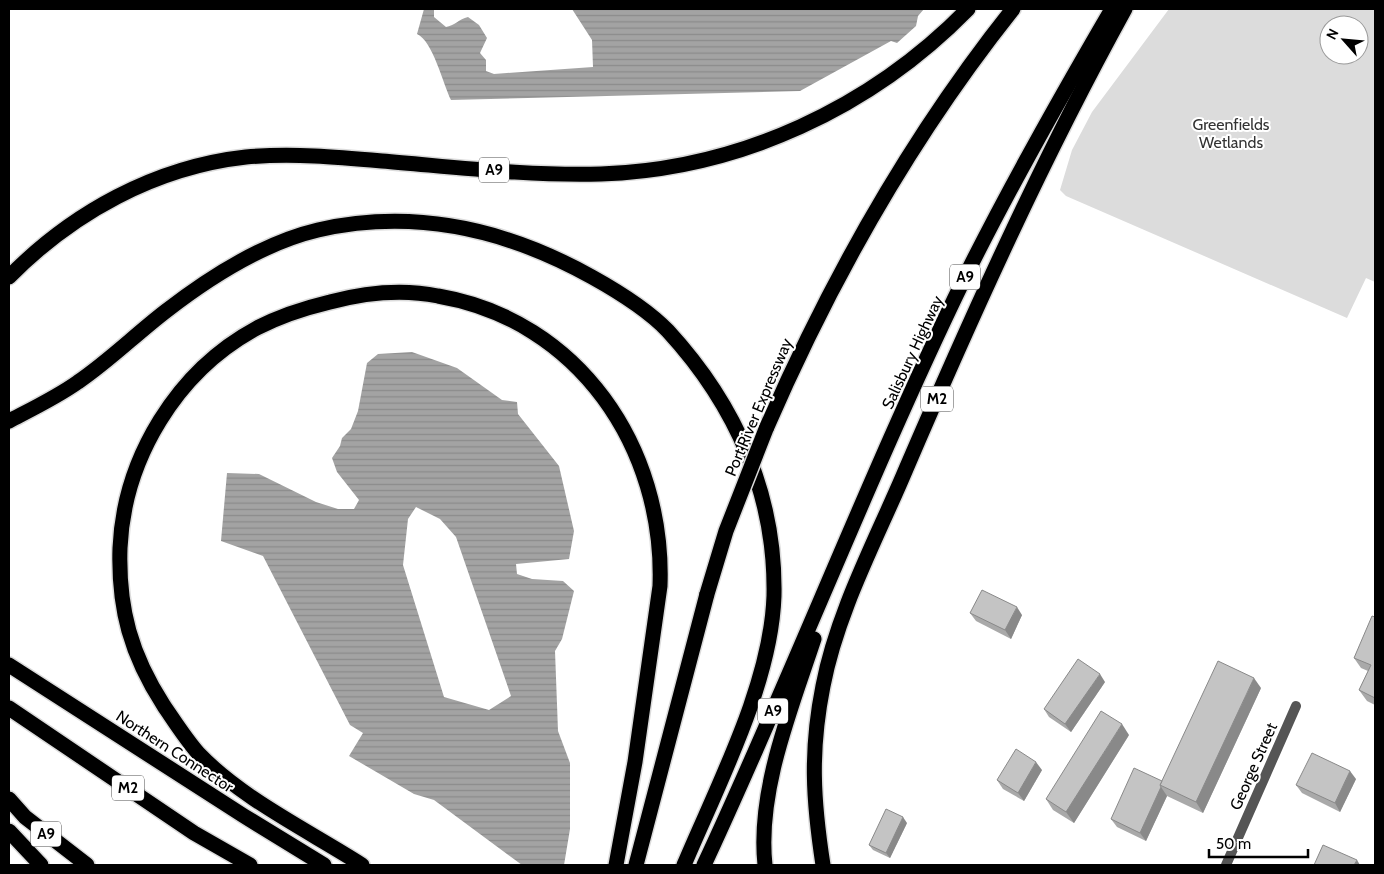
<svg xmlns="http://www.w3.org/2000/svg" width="1384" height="874" viewBox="0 0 1384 874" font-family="Cabin,sans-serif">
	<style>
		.green { fill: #dcdcdc; fill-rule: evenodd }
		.water { fill: url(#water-rules); fill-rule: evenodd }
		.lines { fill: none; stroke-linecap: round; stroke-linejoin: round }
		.motorway-casing { stroke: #dbdbdb; stroke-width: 18 }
		.minor { stroke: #555; stroke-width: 10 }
		.motorway { stroke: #000; stroke-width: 15 }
		.motorway-bridge-casing { stroke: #dbdbdb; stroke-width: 18; stroke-linecap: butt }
		.motorway-bridge { stroke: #000; stroke-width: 15 }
		.wall { fill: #a9a9a9 }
		.shaded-wall { fill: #898989 }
		.building { fill: #c4c4c4; stroke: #898989 }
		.labels { text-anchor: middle; stroke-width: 4; stroke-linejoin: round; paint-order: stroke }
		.shield { fill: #fff; stroke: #4c4c4c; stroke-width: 1 }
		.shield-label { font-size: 15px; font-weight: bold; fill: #000 }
		.park-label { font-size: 16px; fill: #333; stroke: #fff }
		.street-label { font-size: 16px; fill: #000; stroke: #fff }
	</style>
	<defs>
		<pattern id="water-rules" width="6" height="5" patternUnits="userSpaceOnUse" patternTransform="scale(1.25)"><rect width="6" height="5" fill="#a3a3a3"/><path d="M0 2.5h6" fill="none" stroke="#8b8b8b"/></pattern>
	</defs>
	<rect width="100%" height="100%" fill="#fff"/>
	<!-- green -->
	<path class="green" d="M1169,9H1375V282L1366,278L1347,318L1066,196L1060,190L1072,150L1092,112ZM1329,25H1359V55H1329Z"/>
	<!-- water -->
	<g class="water">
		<path d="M424,9H434V17L446,27C454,26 459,19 468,17L479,25L487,38L480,53L486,60V71L494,74L593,67L592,40L572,9H924L918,16L916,26L897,43L891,41L800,91L451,100C443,84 433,41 417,34Z"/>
		<path d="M412,352L457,368L502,400L517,402L518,414L559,466L574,531L569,559L516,564L517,574L532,579L563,581L574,591L562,639L555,651L558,731L570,763V829L564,865H522L434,800L414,794L349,756L363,733L350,725L263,556L221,541L227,473L259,474L316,502L338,509H354L359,500L337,472L332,458L340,446L342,438L351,429L358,411L367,363L378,354ZM416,507L440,519L456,537L511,696L489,710L444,697L403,565L408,519Z"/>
	</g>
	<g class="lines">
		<!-- motorway casing -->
		<g class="motorway-casing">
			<g id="motorway">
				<path d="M9,277C72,213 155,167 246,157C292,153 337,157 382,161C455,167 528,176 601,174C740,169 871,108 968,9"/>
				<path d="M9,421C32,409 57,397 78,382C109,361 136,334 166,311C210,277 263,243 318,230C415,208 506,229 592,277C619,292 647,309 668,331C736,405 776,495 774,596C771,684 718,784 684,865"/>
				<path d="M766,429C831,279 911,137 1013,9"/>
				<polyline points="9,665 244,816 324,865"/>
				<polyline points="9,708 194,833 250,865"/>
				<polyline points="9,799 25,817 87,865"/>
				<polyline points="9,831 41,865"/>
				<path d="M362,865C309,831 242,799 198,753C185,738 175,722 164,706C131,655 118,609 120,548C124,458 177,371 257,328C280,316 305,308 330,302C364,293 403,289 438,296C579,320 665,448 660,586L635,762L616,865"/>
				<polyline points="636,865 707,594"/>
				<path d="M704,865C794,672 870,473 963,281C1009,188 1060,98 1112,9"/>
				<path d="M765,865C757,791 791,709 814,639"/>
				<path d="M823,865C813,800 810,751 823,686C837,612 877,538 906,469C973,313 1043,158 1125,9"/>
			</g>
		</g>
		<!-- minor -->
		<polyline class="minor" points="1226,865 1296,706"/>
		<!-- motorway -->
		<use href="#motorway" class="motorway"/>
		<!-- motorway-bridge casing -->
		<g class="motorway-bridge-casing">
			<polyline id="motorway-bridge" points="707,594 726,531 766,429"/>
		</g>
		<!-- motorway-bridge -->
		<use href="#motorway-bridge" class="motorway-bridge"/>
	</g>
	<!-- wall -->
	<g class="wall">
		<polygon points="970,613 1022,615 1011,639 976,621"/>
		<polygon points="1375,617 1375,705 1367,701 1359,690 1368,671 1361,668 1354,658"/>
		<polygon points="1105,682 1071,732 1049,717 1044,709"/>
		<polygon points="1261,688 1203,813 1167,796 1146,841 1117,827 1111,819 1162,781"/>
		<polygon points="1129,735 1074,823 1053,810 1046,799"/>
		<polygon points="1042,770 1024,801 1003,789 997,780"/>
		<polygon points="1356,779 1340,812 1302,793 1296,785"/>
		<polygon points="907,823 890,858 873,850 869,845"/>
	</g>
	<!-- shaded-wall -->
	<g class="shaded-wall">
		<polygon points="1017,607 1022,615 1011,639 1005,630"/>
		<polygon points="1100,674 1105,682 1071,732 1065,724"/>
		<polygon points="1254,678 1261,688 1203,813 1196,802"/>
		<polygon points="1122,724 1129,735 1074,823 1066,812"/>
		<polygon points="1036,762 1042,770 1024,801 1018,793"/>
		<polygon points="1350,771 1356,779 1340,812 1335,803"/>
		<polygon points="1161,787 1167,796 1146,841 1140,833"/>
		<polygon points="903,817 907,823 890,858 886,853"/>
		<polygon points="1357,860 1360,865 1354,865"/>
	</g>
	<!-- building -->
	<g class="building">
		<polygon points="982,590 1017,607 1005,630 970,613"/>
		<polygon points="1372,616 1375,617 1375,698 1359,690 1371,665 1354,658"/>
		<polygon points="1078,659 1100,674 1065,724 1044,709"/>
		<polygon points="1218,661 1254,678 1196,802 1160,785"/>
		<polygon points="1101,711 1122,724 1066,812 1046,799"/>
		<polygon points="1016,749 1036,762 1018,793 997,780"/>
		<polygon points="1312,753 1350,771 1335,803 1296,785"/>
		<polygon points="1134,768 1162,781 1160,785 1161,787 1140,833 1111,819"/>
		<polygon points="886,809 903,817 886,853 869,845"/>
		<polygon points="1323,845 1357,860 1354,865 1314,865"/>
	</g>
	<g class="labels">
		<!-- shield labels -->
		<g class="shield">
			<rect x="479" y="157.5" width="30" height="25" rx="4"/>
			<rect x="950" y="264.5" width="30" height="25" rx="4"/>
			<rect x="921" y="386.5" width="32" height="25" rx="4"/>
			<rect x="758" y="698.5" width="30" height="25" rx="4"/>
			<rect x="112" y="775.5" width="32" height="25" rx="4"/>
			<rect x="31" y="821.5" width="30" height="25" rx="4"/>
		</g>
		<g class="shield-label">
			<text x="494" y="175">A9</text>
			<text x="965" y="282">A9</text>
			<text x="937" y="404">M2</text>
			<text x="773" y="716">A9</text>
			<text x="128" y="793">M2</text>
			<text x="46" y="839">A9</text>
		</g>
		<!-- park labels -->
		<g class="park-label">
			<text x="1231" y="130">Greenfields<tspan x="1231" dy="18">Wetlands</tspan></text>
		</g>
		<!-- street labels -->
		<g class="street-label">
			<text transform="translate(912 352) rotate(-65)" y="6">Salisbury Highway</text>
			<text transform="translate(758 407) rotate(-67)" y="6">Port River Expressway</text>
			<text transform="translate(175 751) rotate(33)" y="6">Northern Connector</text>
			<text transform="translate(1253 766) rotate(-66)" y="6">George Street</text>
		</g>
	</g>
	<!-- border -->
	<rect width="1384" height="874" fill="none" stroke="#000000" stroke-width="20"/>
	<!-- north arrow -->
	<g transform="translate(1344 40) rotate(297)"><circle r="24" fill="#ffffff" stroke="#999999"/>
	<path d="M0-4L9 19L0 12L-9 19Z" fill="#000000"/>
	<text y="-8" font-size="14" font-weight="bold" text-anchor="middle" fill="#000000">N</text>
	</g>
	<!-- scale -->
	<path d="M1209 849v8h99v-8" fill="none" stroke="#000000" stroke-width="2.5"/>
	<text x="1216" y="849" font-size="15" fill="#000000" stroke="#ffffff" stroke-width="4" paint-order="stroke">50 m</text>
</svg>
